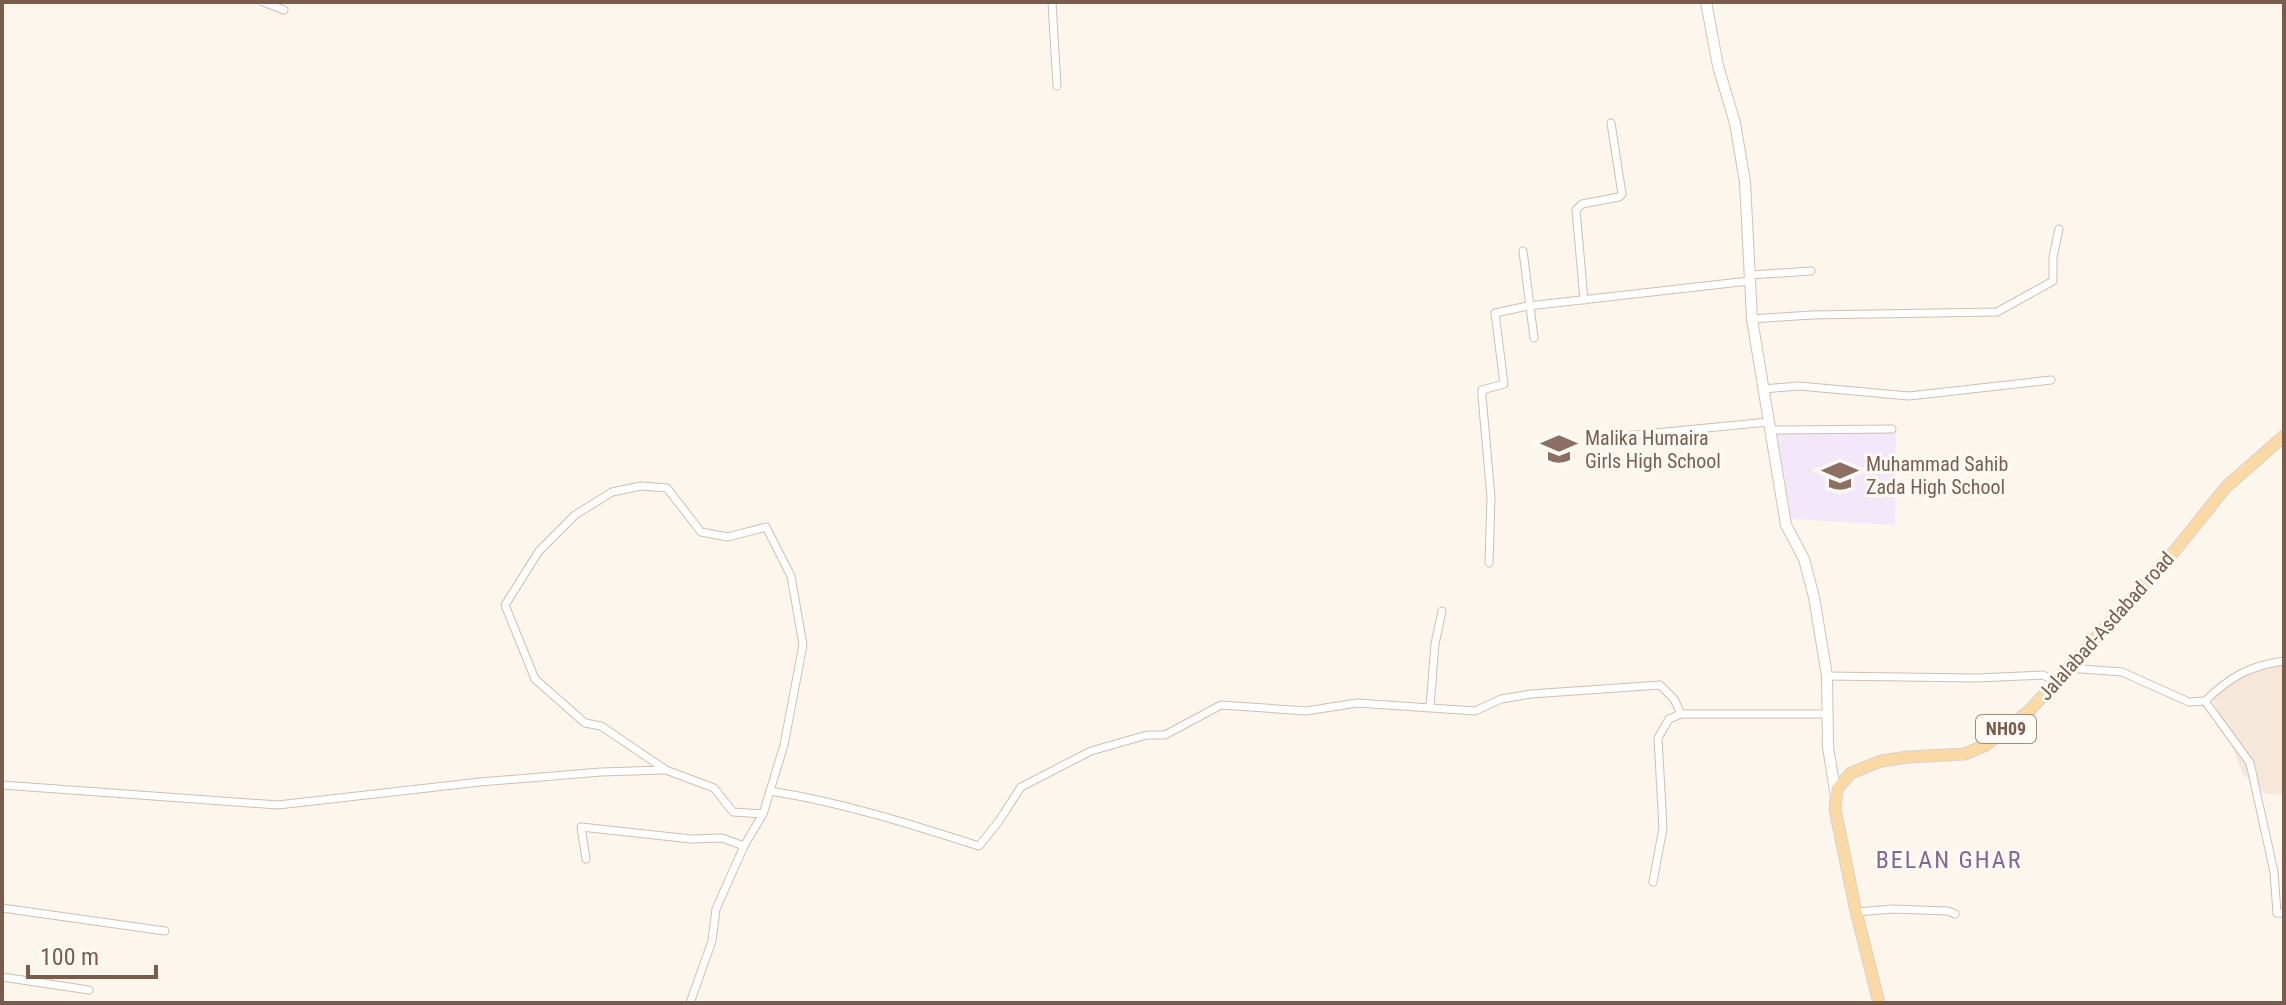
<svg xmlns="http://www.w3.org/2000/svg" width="2286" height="1005" viewBox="0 0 2286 1005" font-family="'Roboto Condensed',sans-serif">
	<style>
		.residential { fill: #f5e8da }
		.education { fill: #f3e8fa }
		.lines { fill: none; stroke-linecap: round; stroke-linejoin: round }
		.street-casing { stroke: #d1beb0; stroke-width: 9 }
		.secondary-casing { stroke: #d6c0b0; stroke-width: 12 }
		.primary-casing { stroke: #dad1cd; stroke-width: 13 }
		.street { stroke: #fff; stroke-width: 7 }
		.secondary { stroke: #fff; stroke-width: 10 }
		.primary { stroke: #fbd9a5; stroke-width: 11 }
		.labels { text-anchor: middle; stroke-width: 6; stroke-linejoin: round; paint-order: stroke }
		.shield { fill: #fffaf3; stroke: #a28b7f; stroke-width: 2 }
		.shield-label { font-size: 18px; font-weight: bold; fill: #7a5c4d }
		.education-label { font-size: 20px; fill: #785e54; stroke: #fffaf3; text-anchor: start }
		.street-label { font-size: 20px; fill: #7a5c4d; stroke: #fffaf3 }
		.quarter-label { font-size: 24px; letter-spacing: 2px; fill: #846695; stroke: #fffaf3 }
	</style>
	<rect width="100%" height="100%" fill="#fdf6ec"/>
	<!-- residential -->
	<polygon class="residential" points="2284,662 2284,795 2266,794 2243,774 2211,694 2230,678"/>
	<!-- education -->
	<polygon class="education" points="1896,426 1895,525 1791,519 1777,433"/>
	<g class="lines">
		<!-- street casing -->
		<g class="street-casing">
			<g id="street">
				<polyline points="263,2 284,10"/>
				<polyline points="1052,2 1057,86"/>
				<polyline points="1523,251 1534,338"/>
				<polyline points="1751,275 1811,271"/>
				<polyline points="1584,300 1576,210 1582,204 1619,197 1622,194 1611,123"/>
				<polyline points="1752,319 1811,315 1997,312 2053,281 2053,257 2059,229"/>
				<polyline points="1763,389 1799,386 1909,396 2051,380"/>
				<polyline points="1769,430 1892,429"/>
				<polyline points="1604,438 1768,422"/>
				<polyline points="1489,563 1491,497 1482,396 1482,390 1504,384 1495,313 1528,306 1749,281"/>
				<polyline points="2068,668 2122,672 2189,702 2205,701 2250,763 2274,872 2277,913 2284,913"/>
				<polyline points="1827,676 1976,678 2043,675 2055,681"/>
				<path d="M2205,701C2231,676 2249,666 2284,661"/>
				<polyline points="1430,707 1435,644 1442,611"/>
				<polyline points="2,785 278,805 480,782 601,772 664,770"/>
				<polyline points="763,814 733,812 714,788 666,770 601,726 585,723 535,679 505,605 539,551 575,515 612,492 641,486 667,488 701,532 728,537 766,527 791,576 803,645 784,745 770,791"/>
				<polyline points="586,859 581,827 691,839 722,838 744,846"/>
				<polyline points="1653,882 1663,828 1658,738 1669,719 1681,714"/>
				<polyline points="2,908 165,931"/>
				<polyline points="1857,912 1893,909 1948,911 1955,914"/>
				<polyline points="2,977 89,990"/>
				<path d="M690,1003L712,941L716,909L744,846L763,814L770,791C841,802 910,824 979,846L999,821L1021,787L1091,751L1147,735H1165L1221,705L1306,711L1357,703L1475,711L1501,699L1531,694L1660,685L1674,699L1681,714H1829"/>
			</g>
		</g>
		<!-- secondary casing -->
		<g class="secondary-casing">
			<polyline id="secondary" points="1706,2 1718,66 1735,123 1745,182 1752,319 1786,525 1804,559 1814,597 1827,676 1828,747 1836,797"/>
		</g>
		<!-- primary casing -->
		<g class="primary-casing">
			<polyline id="primary" points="1879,1003 1855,907 1835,809 1837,789 1851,773 1881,761 1908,757 1965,754 1986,745 2030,710 2173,553 2226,487 2284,436"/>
		</g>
		<!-- street -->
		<use href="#street" class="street"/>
		<!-- secondary -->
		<use href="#secondary" class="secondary"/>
		<!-- primary -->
		<use href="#primary" class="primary"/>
	</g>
	<!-- icons -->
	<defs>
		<g id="school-bare" transform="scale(2.76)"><path d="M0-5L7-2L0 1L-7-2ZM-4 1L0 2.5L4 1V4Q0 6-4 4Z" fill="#8d6e63" stroke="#fffaf3" stroke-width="2.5" paint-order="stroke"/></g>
	</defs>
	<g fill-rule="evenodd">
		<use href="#school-bare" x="1559" y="449"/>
		<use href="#school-bare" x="1840" y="476"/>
	</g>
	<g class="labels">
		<!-- shield labels -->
		<rect class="shield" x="1976" y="715" width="60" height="28" rx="6"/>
		<g class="shield-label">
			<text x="2006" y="735">NH09</text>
		</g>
		<!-- education labels -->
		<g class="education-label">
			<text x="1585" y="445">Malika Humaira<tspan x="1585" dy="23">Girls High School</tspan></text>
			<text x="1866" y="471">Muhammad Sahib<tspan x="1866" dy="23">Zada High School</tspan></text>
		</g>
		<!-- street labels -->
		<g class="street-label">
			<text transform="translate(2106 626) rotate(-48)" y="7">Jalalabad-Asdabad road</text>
		</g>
		<!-- quarter labels -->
		<g class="quarter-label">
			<text x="1949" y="868">BELAN GHAR</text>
		</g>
	</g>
	<!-- border -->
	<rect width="2286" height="1005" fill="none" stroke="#7a5c4d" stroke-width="8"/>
	<!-- scale -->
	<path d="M28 965v12h128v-12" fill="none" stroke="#7a5c4d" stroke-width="4"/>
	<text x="40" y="965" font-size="24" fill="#7a5c4d" stroke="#fffaf3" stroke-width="6" paint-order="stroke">100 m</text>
</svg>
